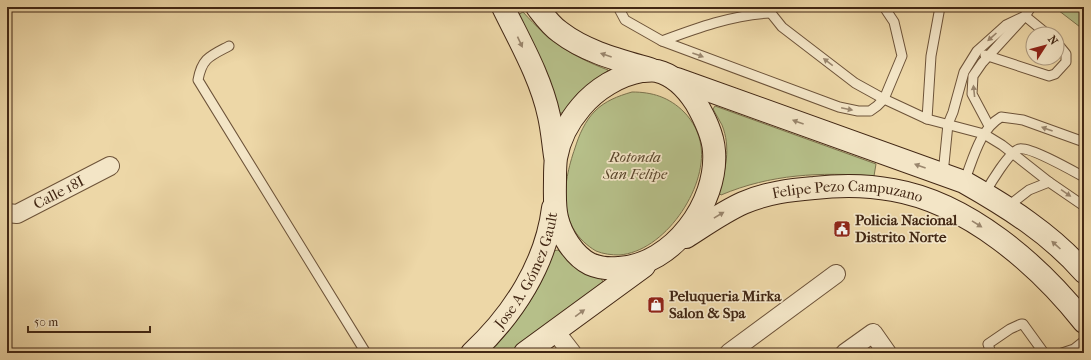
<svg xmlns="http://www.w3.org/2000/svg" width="1091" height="360" viewBox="0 0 1091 360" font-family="'IM FELL French Canon',serif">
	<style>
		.green { fill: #b6bf89; stroke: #7c734e }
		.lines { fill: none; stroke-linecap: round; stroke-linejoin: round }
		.lane-casing { stroke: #6d5339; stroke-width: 11 }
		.street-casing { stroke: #6d5339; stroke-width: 20 }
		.secondary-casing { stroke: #422714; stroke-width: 24 }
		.lane { stroke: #f3e5c6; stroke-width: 9 }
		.street { stroke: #f3e5c6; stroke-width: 18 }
		.secondary { stroke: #f3e5c6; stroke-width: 22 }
		.oneway { fill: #9a866d }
		.labels { text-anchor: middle; stroke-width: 3.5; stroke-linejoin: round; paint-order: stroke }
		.park-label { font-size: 15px; font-style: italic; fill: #59452b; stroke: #f3e5c6 }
		.street-label { font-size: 15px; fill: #422714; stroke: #f3e5c6 }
		.poi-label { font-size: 15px; font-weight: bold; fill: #422714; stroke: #f3e5c6; text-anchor: start }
	</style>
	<rect width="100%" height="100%" fill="#edd7a7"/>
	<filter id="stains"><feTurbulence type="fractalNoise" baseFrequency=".005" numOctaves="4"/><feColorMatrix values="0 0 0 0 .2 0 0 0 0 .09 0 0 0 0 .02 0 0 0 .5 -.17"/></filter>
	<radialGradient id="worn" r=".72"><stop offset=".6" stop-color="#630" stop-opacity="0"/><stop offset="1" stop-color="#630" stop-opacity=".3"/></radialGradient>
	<!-- green -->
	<g class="green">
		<polygon points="1054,7 1084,7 1084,30"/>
		<path d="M523,12C549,41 571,56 608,70V73L577,94L563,113H559L516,16Z"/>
		<path d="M632,92C652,92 669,97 684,112C693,121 699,133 701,146C707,189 664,252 619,255C612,255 603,254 596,251C557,228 562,185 575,148C579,135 585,121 595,111C605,101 618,96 632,92Z"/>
		<path d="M715,106L876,164L874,176C820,172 771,174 721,195L718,192C726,171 731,147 722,125C719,120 716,114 713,109Z"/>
		<path d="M558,250L567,259L601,278L603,282L511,353H488C507,336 531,303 542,280C546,270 549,260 553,251Z"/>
	</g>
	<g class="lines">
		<!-- lane casing -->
		<g class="lane-casing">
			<g id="lane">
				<polyline points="618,7 625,20 662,41 839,107 858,111 870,111 877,106 884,99 902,56 894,22 884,7"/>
				<polyline points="766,7 782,27 855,83 884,99 927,119 984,134 1002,145 1049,182 1084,206"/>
				<polyline points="1025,16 1047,34"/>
				<path d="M662,41C697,28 732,15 770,13"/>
				<path d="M229,46C210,56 202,58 198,80L366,353"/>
				<polyline points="985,55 1049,76 1055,74 1066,62 1066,54 1057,43"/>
				<polyline points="927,119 931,56 940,7"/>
				<polyline points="989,126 972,94 973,76 982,63 1025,16 1031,7"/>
				<polyline points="943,174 948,124 953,112 964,72 977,51 996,34 1006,25 1025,16"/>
				<path d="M964,182C973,160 979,130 1001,117L1023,120L1084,142"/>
				<path d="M985,193C990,184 1009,152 1019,149C1029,146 1073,171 1084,177"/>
				<polyline points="1007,207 1029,190 1049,182"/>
				<polyline points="991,353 988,344 1010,329 1021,324 1023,324 1044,353"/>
				<polyline points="1062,353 1074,349 1084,341"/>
			</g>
		</g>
		<!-- street casing -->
		<g class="street-casing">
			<g id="street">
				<path id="s1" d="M7,213L17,214L110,166"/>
				<polyline points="555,331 572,353"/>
				<polyline points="729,353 836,274"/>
				<polyline points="845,353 873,333 887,353"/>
			</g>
		</g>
		<!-- secondary casing -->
		<g class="secondary-casing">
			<g id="secondary">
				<path d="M503,7C520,42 541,78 549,116C552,129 553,142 555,156"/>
				<path d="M537,7C544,16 551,26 560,32C586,52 619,60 650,69"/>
				<path d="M642,71C647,71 652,70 657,71C674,75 687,89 696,103C704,117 713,134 714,151C718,203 673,265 619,268C609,269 599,268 590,264C574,256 561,235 557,218C554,206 555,192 555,179C555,172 555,165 556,158C559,140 569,121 581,107C596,89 619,75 642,71Z"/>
				<path d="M677,79L964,182C1008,207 1051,234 1084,272"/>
				<path id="s2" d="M686,237C705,225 723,212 743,203C766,193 790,190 814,188C840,185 867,185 893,190C968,203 1038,264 1084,322"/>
				<path id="s3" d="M472,353C513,315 546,264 553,208"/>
				<polyline points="525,353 644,266"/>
			</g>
		</g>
		<!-- lane -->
		<use href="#lane" class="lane"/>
		<!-- street -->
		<use href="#street" class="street"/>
		<!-- secondary -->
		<use href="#secondary" class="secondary"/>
	</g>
	<!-- one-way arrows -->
	<defs><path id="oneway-solid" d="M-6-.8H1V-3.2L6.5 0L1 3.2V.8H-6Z"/></defs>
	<g class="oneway">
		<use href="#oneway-solid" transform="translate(992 37) rotate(138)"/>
		<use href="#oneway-solid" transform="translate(520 42) rotate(65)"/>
		<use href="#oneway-solid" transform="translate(606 55) rotate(-161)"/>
		<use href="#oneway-solid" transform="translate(698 55) rotate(20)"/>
		<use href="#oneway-solid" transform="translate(828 62) rotate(-143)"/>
		<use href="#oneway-solid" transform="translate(974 91) rotate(-96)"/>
		<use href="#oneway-solid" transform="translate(847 109) rotate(12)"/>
		<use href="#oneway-solid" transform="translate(798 122) rotate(-160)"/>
		<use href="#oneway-solid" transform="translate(1047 129) rotate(-160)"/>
		<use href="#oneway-solid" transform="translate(920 166) rotate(-160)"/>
		<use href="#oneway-solid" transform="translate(1066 193) rotate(34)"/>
		<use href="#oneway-solid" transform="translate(719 215) rotate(-31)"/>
		<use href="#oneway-solid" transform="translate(977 224) rotate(32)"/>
		<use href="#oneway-solid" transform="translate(1056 245) rotate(-138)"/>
		<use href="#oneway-solid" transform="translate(580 313) rotate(-36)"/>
	</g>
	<!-- icons -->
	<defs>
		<g id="civic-square" transform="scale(0.9)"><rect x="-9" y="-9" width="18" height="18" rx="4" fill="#8f2418" stroke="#f3e5c6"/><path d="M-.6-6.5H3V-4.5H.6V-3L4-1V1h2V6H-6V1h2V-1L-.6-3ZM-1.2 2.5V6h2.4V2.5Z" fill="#fff"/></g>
		<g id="shop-square" transform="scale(0.9)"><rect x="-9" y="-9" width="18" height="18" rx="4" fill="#8f2418" stroke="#f3e5c6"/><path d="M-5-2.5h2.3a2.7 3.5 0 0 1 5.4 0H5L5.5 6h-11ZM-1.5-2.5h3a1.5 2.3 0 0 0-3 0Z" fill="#fff"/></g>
	</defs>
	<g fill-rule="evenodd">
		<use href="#civic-square" x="842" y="229"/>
		<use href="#shop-square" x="656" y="305"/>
	</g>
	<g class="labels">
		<!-- park labels -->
		<g class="park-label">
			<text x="635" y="162">Rotonda<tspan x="635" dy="17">San Felipe</tspan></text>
		</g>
		<!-- street labels -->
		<g class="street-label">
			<text dy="5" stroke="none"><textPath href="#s1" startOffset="57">Calle 18I</textPath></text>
			<text dy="5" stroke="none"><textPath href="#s2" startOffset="173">Felipe Pezo Campuzano</textPath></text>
			<text dy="5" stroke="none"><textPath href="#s3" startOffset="101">Jose A. Gómez Gault</textPath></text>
		</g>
		<!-- poi labels -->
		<g class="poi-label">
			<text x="855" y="225">Policia Nacional<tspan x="855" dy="17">Distrito Norte</tspan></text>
			<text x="669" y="301">Peluqueria Mirka<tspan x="669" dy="17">Salon &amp; Spa</tspan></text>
		</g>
	</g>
	<!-- margin -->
	<rect width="1091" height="360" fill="none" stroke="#edd7a7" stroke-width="24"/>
	<rect x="8" y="8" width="1075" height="344" fill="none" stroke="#422714" stroke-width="2"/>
	<rect x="12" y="12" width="1067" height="336" fill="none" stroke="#422714"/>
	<!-- north arrow -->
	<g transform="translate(1045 46) rotate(54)"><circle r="19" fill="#f3e5c6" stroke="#ac997f"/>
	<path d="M0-3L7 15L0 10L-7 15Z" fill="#8f2418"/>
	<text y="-6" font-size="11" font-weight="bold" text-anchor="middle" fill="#422714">N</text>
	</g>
	<!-- scale -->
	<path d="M28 326v6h122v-6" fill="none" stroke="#422714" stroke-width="2"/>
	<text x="34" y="326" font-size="12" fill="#422714" stroke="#f3e5c6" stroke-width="3" paint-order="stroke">50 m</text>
	<rect width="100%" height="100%" filter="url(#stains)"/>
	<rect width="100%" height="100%" fill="url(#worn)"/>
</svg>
